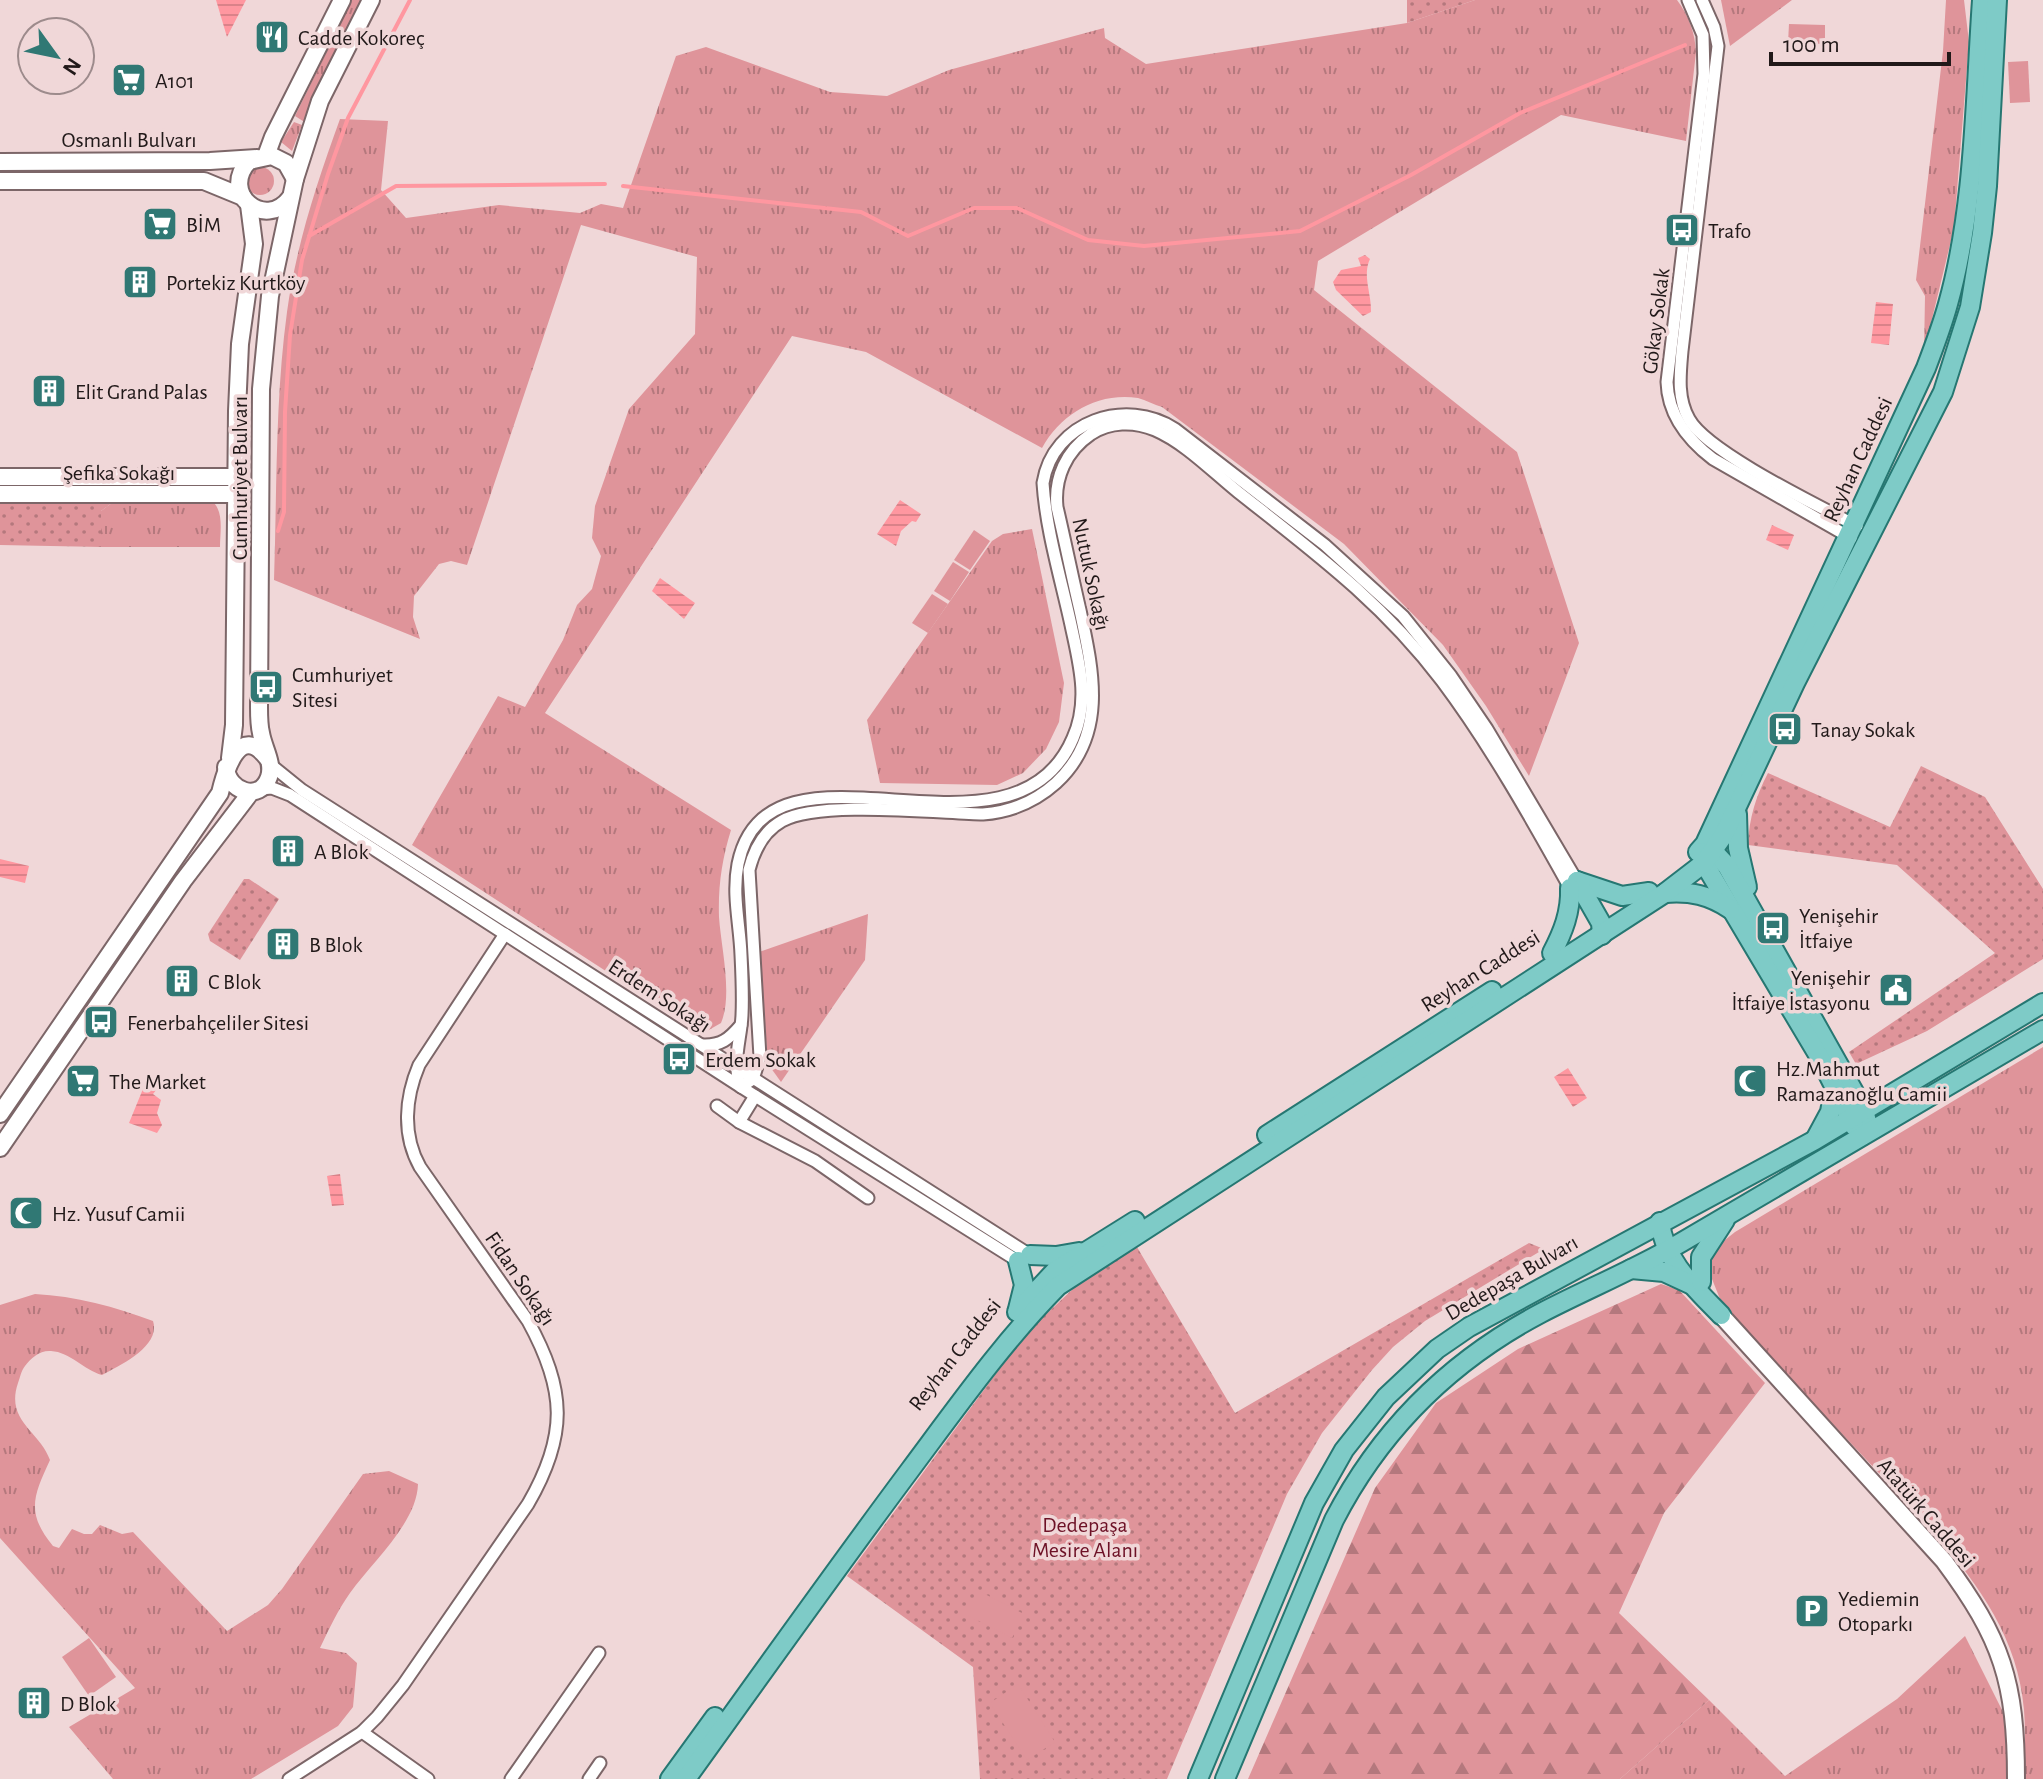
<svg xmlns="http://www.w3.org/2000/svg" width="2043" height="1779" viewBox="0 0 2043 1779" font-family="'Alegreya Sans',sans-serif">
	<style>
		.grass { fill: url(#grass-tufts) }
		.forest { fill: url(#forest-firs) }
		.park { fill: url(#park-dots) }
		.pitch { fill: #df949a }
		.water { fill: url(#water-rules) }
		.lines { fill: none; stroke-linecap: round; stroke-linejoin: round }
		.stream { stroke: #ff97a0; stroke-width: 4 }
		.street-casing { stroke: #7c6668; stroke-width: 15 }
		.secondary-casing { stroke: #7c6668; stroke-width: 20 }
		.primary-casing { stroke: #267772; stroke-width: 22 }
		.street { stroke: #fff; stroke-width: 11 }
		.secondary { stroke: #fff; stroke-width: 16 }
		.primary { stroke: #7ecbc7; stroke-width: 18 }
		.labels { text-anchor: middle; stroke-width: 7; stroke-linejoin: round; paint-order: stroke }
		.poi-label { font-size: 22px; fill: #211919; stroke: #f0d7d8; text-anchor: start }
		.street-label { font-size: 22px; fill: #211919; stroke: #f0d7d8 }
		.park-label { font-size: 22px; fill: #6d1126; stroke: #f0d7d8 }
	</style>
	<defs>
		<pattern id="grass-tufts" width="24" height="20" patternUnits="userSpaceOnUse" patternTransform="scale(2)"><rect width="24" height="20" fill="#df949a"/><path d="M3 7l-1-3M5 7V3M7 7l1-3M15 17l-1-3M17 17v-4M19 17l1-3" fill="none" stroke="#b4787d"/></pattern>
		<pattern id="forest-firs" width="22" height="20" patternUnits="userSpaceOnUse" patternTransform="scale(2)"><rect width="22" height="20" fill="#df949a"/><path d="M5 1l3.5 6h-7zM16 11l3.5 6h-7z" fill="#b4787d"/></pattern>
		<pattern id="park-dots" width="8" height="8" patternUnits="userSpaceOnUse" patternTransform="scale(2)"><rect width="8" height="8" fill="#df949a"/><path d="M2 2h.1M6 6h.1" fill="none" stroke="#b4787d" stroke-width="1.8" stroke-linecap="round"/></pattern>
		<pattern id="water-rules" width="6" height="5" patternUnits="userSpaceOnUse" patternTransform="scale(2)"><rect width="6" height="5" fill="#ff97a0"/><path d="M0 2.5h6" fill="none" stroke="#da8289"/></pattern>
	</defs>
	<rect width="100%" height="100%" fill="#f0d7d8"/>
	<!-- grass -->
	<g class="grass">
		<polygon points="352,0 364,0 306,123 295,116"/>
		<path d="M1475,0H1677C1689,16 1695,33 1696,52L1686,141L1561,115L1318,261L1314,290L1517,452L1579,643L1529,776L1486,706L1443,645L1344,544L1162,407C1154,405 1146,400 1138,398C1097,392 1061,414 1042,448L866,352L792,336L545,713L731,830C722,859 718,886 719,917C721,947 733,995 721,1023L707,1031L695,1029L412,845L498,696L525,707L563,640L577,605L592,589L601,556L592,538L595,506L629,409L695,334L697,257L581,225L467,565L451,561L439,564L414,596L413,617L420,639L274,580C277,491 275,400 287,312C296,246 317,182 340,119L388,121L381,190L406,218L499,205L580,213L601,204L623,208L676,56L706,47L830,92L887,96L949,70L1104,28L1105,38L1146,64L1407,23Z"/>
		<polygon points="1721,0 1792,0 1730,46"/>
		<polygon points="1946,0 1964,0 1969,42 1954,228 1924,352 1925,296 1916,280 1943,51"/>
		<polygon points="294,122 302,125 292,151 281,142"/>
		<circle cx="260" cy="181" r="14"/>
		<path d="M209,499C225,508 220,531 220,547H101V511L116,500Z"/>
		<polygon points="1032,529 1064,683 1059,722 1046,749 1023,773 997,785 880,783 867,720 992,541 1003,534"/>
		<polygon points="868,914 865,960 781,1082 768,1064 759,952"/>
		<path d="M2043,1047V1779H2024C2024,1756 2026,1733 2024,1710C2018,1638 1980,1588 1936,1534L1755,1341L1720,1299L1708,1269L1715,1248L1735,1232Z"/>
		<path d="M35,1294C75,1296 116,1307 153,1321C161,1346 121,1365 102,1375C84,1370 70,1352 51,1351C40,1350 31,1358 25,1366C21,1371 20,1378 18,1383C5,1421 40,1431 50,1460C33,1497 26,1513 53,1546L59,1548L72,1529L84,1534H92L100,1525L122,1534L133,1532L227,1631L268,1605L282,1589L363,1474L389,1471L418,1484C417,1523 372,1562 350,1593C338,1610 329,1629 320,1648L346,1653L357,1663L353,1707L338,1726L251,1779H113L69,1727L135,1688L0,1538V1305Z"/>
		<polygon points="1965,1636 2007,1720 2006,1779 1620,1779 1709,1700 1785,1776 1897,1699"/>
	</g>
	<!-- forest -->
	<polygon class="forest" points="1661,1284 1679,1290 1765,1383 1664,1513 1619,1613 1709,1700 1620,1779 1248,1779 1375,1488 1436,1403 1518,1349"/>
	<!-- park -->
	<g class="park">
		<polygon points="1407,0 1475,0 1407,23"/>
		<polygon points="116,500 101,511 101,547 0,545 0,501"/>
		<path d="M1921,766L1985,797L2043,889V959L1927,1031L1856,1064L1849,1052L1995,953L1897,865L1748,845C1749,818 1756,796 1768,773L1890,827Z"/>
		<polygon points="244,879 249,879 279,899 240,960 210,941 208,934"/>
		<polygon points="1134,1242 1235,1413 1529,1243 1544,1249 1425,1321 1393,1347 1372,1370 1322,1433 1287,1494 1167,1779 980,1779 973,1667 847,1576 1003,1364 1039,1321 1075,1287"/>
	</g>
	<!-- pitch -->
	<g class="pitch">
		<polygon points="1789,24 1825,25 1825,44 1788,43"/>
		<polygon points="2028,61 2030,102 2010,103 2008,62"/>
		<polygon points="974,530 990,541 970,570 954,560"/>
		<polygon points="953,562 969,572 950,601 934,591"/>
		<polygon points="932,594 948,604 928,633 912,623"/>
		<polygon points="979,1591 1024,1614 1012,1638 967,1615"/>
		<polygon points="89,1638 116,1677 89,1696 62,1657"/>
		<polygon points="1018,1684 1055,1742 1027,1760 990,1703"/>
	</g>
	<!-- water -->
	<g class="water">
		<polygon points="216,0 246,0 227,37"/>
		<path d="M1365,255L1370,259C1362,275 1372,295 1371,312L1363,316L1336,290L1333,282L1341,270L1361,266L1358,258Z"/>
		<polygon points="1876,302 1893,304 1889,345 1871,343"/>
		<polygon points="900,500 921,514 916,522 912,521 901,531 896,546 877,534"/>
		<polygon points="1772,525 1794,535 1788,550 1766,540"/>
		<polygon points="660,578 695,603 684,619 652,591"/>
		<polygon points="0,859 29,866 25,883 0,877"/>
		<polygon points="1568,1068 1587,1098 1573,1107 1554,1077"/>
		<polygon points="145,1084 157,1089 153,1094 161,1100 157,1113 162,1125 157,1133 129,1123"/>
		<polygon points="340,1174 344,1205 332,1206 327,1176"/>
	</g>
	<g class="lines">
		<!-- stream -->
		<g class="stream">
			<polyline points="623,186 861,212 908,236 974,208 1017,208 1088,240 1144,246 1300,231 1411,175 1520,113 1685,45"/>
			<polyline points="309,236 396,186 605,184"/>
			<polyline points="278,531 284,512 285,412 290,335 302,260 328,174 348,118 410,0"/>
		</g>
		<!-- street casing -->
		<g class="street-casing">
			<g id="street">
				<path d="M1688,0L1703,35L1704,74L1667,382C1668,415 1687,439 1713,459L1851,538"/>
				<path d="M1702,0L1714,27L1718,46L1682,351C1680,374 1677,398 1689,419C1707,452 1819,506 1857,526"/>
				<polyline points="271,765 302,790 1030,1255"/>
				<polyline points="260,789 272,788 290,795 741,1087 1018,1261"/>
				<path d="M702,1045C721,1046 729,1039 741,1025"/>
				<path d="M741,1087C731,1063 741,1040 742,1015C743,995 742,975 741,955C740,925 732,895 738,864C768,717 1012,882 1073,738C1090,700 1079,663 1071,625C1061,579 1046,530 1043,483C1053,421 1126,397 1175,429L1325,545L1403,616L1451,676L1487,729L1577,881"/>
				<path d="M741,1087L753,1079L760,1057L749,870C754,850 764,831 782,821C818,800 938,813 983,814C1010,812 1036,801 1056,783C1108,735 1093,671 1080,610C1072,576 1065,541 1057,507C1054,478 1066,451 1091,434C1110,422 1133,421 1155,430C1185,443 1212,471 1238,492C1314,552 1382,602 1442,681C1490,745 1531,818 1570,888"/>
				<polyline points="717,1106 739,1122 815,1161 868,1198"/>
				<polyline points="739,1122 755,1096"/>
				<polyline points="362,1732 428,1779"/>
				<path d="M289,1779L362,1732L377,1717L403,1685L528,1504C568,1435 566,1390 528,1321L420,1167C402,1135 405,1098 419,1065L505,934"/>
				<polyline points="511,1779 599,1653"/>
				<polyline points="589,1779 600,1763"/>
			</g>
		</g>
		<!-- secondary casing -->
		<g class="secondary-casing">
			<g id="secondary">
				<polyline points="266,156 273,137 342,0"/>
				<polyline points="0,162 210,161 257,158"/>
				<polyline points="0,181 204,181 243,197"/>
				<path d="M290,198C265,231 219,193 249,161L272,156L286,163L295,179"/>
				<polyline points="0,477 237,477"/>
				<polyline points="0,494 237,494"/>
				<polyline points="230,758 234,725 237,411 240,344 254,244 249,205"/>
				<path d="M226,767C227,791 260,803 269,777C274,763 263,747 261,733C259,725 259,716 259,707L261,389L270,296L295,179L320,101L371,0"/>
				<path d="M0,1114L220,793C225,772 239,721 268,759"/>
				<polyline points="0,1148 183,881 251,792"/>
				<path d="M1721,1315L1944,1561C2002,1639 2016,1682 2016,1779"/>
			</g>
		</g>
		<!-- primary casing -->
		<g class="primary-casing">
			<g id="primary">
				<polyline points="1737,814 1738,848 1747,887"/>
				<polyline points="1703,850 1713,851 1727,866 1864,1110 1867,1122"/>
				<path d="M1698,852L1705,844L1926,368C1934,347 1942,326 1948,304C1975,208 1975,99 1982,0"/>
				<polyline points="1701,852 1704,863 1820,1058 1854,1126"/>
				<polyline points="1577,881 1622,896 1649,892"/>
				<polyline points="1577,881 1601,923 1602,935"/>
				<path d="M1665,893C1691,891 1709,895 1730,909"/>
				<path d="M1552,953C1563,932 1571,912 1570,888"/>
				<polyline points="1267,1135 1492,991"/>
				<polyline points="1816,1138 1830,1112 1834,1089"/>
				<path d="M1660,1222C1664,1261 1695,1288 1721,1315"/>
				<polyline points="1030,1255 1056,1256 1079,1252"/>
				<polyline points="1018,1261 1024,1285 1018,1309"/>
				<polyline points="1631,1269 1664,1272 1690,1284"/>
				<polyline points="1701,1282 1701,1257 1725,1220"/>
				<polyline points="1017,1312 1055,1271 1135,1221"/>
				<polyline points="670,1779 715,1717"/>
				<path d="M686,1779C760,1676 834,1572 910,1470C957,1407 1003,1342 1058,1286L1665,893L1704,863L1723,836L1795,683L1943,392L1970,307L1982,233L1987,186L1997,0"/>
				<polyline points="1198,1779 1314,1503 1344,1450 1386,1397 1437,1349 1469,1327 1815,1140 2043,1003"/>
				<path d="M1225,1779L1334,1520C1381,1429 1450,1361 1541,1313C1587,1289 1636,1269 1682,1242C1802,1171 1923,1101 2043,1030"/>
			</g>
		</g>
		<!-- street -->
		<use href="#street" class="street"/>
		<!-- secondary -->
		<use href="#secondary" class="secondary"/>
		<!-- primary -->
		<use href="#primary" class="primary"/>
	</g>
	<!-- icons -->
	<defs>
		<g id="restaurant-square" transform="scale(1.8)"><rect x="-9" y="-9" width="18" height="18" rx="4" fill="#307874" stroke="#f0d7d8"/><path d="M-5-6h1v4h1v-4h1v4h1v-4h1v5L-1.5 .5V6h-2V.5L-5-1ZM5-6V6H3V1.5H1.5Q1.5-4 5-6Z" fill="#fff"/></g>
		<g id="supermarket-square" transform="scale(1.8)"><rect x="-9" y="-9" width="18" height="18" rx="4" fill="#307874" stroke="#f0d7d8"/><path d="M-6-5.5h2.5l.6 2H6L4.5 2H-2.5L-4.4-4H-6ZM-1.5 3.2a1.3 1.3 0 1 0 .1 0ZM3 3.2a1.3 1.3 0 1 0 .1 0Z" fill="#fff"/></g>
		<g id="bus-square" transform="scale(1.8)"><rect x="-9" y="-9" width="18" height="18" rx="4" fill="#307874" stroke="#f0d7d8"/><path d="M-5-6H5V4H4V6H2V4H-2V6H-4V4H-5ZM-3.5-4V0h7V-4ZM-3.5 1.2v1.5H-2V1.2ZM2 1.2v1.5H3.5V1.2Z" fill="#fff"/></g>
		<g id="building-square" transform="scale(1.8)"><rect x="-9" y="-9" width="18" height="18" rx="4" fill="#307874" stroke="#f0d7d8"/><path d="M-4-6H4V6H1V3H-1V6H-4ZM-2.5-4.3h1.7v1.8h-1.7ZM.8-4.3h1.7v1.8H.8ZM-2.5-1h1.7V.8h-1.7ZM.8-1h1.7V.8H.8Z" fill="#fff"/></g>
		<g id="civic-square" transform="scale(1.8)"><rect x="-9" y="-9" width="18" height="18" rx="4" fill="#307874" stroke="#f0d7d8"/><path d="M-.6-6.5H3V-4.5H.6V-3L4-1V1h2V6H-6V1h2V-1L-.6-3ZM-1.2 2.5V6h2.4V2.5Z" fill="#fff"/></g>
		<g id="mosque-square" transform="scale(1.8)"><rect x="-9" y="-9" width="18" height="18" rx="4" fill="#307874" stroke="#f0d7d8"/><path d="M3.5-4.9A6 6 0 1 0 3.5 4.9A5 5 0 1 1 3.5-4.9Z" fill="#fff"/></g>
		<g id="parking-square" transform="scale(1.8)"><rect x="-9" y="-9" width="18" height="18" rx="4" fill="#307874" stroke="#f0d7d8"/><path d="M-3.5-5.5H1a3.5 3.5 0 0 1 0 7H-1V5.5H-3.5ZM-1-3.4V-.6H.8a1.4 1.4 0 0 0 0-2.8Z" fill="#fff"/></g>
	</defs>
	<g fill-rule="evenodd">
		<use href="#restaurant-square" x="272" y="37"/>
		<use href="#supermarket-square" x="129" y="80"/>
		<use href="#supermarket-square" x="160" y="224"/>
		<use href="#bus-square" x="1682" y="230"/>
		<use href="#building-square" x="140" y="282"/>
		<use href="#building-square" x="49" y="391"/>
		<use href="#bus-square" x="266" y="687"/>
		<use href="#bus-square" x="1785" y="729"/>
		<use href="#building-square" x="288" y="851"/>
		<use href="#bus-square" x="1773" y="928"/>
		<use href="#building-square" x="283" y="944"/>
		<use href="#building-square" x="182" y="981"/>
		<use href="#civic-square" x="1896" y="990"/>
		<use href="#bus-square" x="101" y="1022"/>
		<use href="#bus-square" x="679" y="1059"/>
		<use href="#supermarket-square" x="83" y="1081"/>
		<use href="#mosque-square" x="1750" y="1081"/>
		<use href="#mosque-square" x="26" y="1213"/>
		<use href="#parking-square" x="1812" y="1611"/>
		<use href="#building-square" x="34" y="1703"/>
	</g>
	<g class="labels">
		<!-- poi labels -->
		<g class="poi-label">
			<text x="298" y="45">Cadde Kokoreç</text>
			<text x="155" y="88">A101</text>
			<text x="186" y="232">BİM</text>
			<text x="1708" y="238">Trafo</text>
			<text x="166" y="290">Portekiz Kurtköy</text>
			<text x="75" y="399">Elit Grand Palas</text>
			<text x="292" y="682">Cumhuriyet<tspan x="292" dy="25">Sitesi</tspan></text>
			<text x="1811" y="737">Tanay Sokak</text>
			<text x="314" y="859">A Blok</text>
			<text x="1799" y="923">Yenişehir<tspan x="1799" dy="25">İtfaiye</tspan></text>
			<text x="309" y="952">B Blok</text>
			<text x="1870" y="985" text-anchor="end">Yenişehir<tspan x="1870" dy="25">İtfaiye İstasyonu</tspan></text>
			<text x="208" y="989">C Blok</text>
			<text x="127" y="1030">Fenerbahçeliler Sitesi</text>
			<text x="705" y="1067">Erdem Sokak</text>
			<text x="1776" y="1076">Hz.Mahmut<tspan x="1776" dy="25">Ramazanoğlu Camii</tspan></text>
			<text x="109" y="1089">The Market</text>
			<text x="52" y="1221">Hz. Yusuf Camii</text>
			<text x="1838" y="1606">Yediemin<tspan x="1838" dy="25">Otoparkı</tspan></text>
			<text x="60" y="1711">D Blok</text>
		</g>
		<!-- street labels -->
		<g class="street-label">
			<text x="129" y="147">Osmanlı Bulvarı</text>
			<text transform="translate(1655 321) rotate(-83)" y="8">Gökay Sokak</text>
			<text transform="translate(1857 459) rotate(-65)" y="8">Reyhan Caddesi</text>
			<text x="119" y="480">Şefika Sokağı</text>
			<text transform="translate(239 478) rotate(-90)" y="8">Cumhuriyet Bulvarı</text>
			<text transform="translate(1092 574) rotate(78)" y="8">Nutuk Sokağı</text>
			<text transform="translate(1480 970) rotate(-32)" y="8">Reyhan Caddesi</text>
			<text transform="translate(660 995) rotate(33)" y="8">Erdem Sokağı</text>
			<text transform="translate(1511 1277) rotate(-30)" y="8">Dedepaşa Bulvarı</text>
			<text transform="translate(521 1278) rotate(56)" y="8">Fidan Sokağı</text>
			<text transform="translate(954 1354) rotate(-52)" y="8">Reyhan Caddesi</text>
			<text transform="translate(1927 1512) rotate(49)" y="8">Atatürk Caddesi</text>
		</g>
		<!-- park labels -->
		<g class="park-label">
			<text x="1085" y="1532">Dedepaşa<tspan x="1085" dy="25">Mesire Alanı</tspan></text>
		</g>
	</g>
	<!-- north arrow -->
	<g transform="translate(56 56) rotate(123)"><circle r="38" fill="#f0d7d8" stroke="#9d8b8c" stroke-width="2"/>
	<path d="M0-6L14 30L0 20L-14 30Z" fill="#307874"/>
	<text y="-12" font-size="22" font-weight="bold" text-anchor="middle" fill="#211919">N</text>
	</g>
	<!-- scale -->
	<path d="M1771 52v12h178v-12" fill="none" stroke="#211919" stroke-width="4"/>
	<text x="1783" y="52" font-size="24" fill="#211919" stroke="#f0d7d8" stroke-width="6" paint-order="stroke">100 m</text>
</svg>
